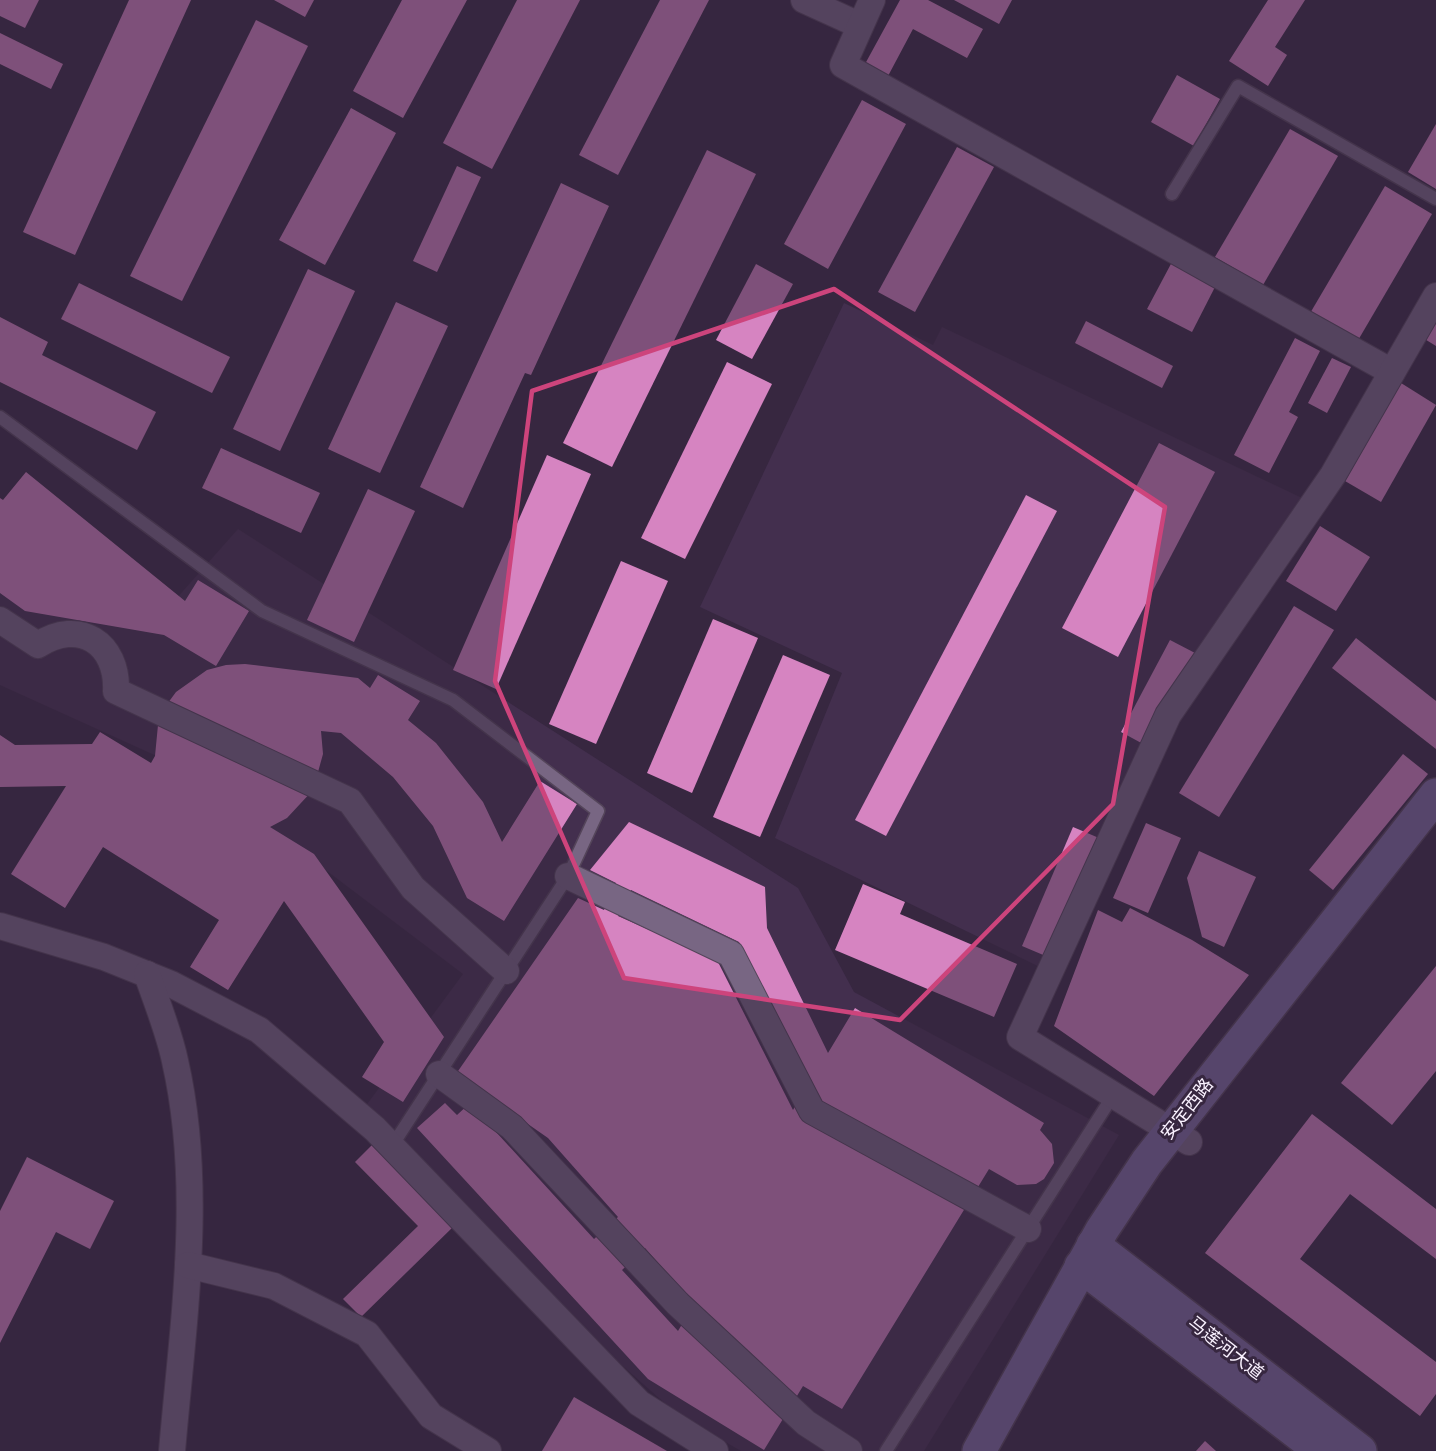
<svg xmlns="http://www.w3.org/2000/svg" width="1436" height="1451" viewBox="0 0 1436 1451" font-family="'Titillium Web','Noto Sans SC',sans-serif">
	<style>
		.built { fill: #432f4e }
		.building { fill: #d684c1; fill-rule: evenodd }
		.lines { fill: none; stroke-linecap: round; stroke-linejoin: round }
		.lane-casing { stroke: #54455a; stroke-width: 15 }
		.street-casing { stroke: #54455a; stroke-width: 28 }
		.secondary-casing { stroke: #54455a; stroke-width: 36 }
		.lane { stroke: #786683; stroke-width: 12 }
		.street { stroke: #786683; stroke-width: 26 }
		.secondary { stroke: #7d6b9f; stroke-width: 33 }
		.marked { fill: none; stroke: #cd447c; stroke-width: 4.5; stroke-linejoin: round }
		.labels { text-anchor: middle; stroke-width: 6; stroke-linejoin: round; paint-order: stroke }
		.street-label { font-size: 18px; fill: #faf2ff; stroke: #372740 }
	</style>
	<rect width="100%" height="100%" fill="#372740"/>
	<!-- built -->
	<g class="built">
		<polygon points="844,303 933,345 942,327 1302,498 1194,657 1046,970 775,838 842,673 700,607"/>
		<polygon points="238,529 798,888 854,992 1119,1135 924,1451 741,1451 677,1414 535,1288 365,1107 463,974 203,777 0,685 0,559 152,626"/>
	</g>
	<!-- building -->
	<g class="building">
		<polygon points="0,0 39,0 25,28 0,16"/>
		<polygon points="129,0 191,0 75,255 23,232"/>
		<polygon points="274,0 314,0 305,17"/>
		<polygon points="402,0 467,0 403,118 353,91"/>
		<polygon points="517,0 580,0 492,169 443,143"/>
		<polygon points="660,0 709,0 618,175 579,155"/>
		<polygon points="900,0 928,0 983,29 967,58 913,29 888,76 865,64"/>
		<polygon points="954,0 1012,0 999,24"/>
		<polygon points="1268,0 1305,0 1275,47 1287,55 1268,86 1229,61"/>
		<polygon points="256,20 308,46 182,301 130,276"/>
		<polygon points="0,33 63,64 51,89 0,64"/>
		<polygon points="1177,75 1220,99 1194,146 1151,122"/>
		<polygon points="862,100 906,124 828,269 784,244"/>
		<polygon points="351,108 396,133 325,265 279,240"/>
		<polygon points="1436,124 1436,189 1408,172"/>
		<polygon points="1290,129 1338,156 1263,285 1215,257"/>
		<polygon points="957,147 994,167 915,312 878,292"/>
		<polygon points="707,150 756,174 612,467 563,443"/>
		<polygon points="457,166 481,177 437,272 413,261"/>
		<polygon points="561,183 609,206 531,375 525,373 463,508 420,487"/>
		<polygon points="1385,186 1432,214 1357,342 1309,315"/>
		<polygon points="1172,262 1216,285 1192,332 1147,309"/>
		<polygon points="756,264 793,284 752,359 716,340"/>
		<polygon points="308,269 355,291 280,451 233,429"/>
		<polygon points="79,283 230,357 212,393 61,319"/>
		<polygon points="396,302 448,326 380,473 328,449"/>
		<polygon points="0,317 48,342 42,355 156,412 137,450 0,382"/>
		<polygon points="1436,318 1436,346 1423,338"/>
		<polygon points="1086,321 1173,366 1162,388 1075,343"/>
		<polygon points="1295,338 1320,351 1289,412 1298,417 1269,473 1234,455"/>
		<polygon points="1332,358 1351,367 1327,413 1308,403"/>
		<polygon points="727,362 772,384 685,559 641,538"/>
		<polygon points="1401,383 1436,405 1381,502 1345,481"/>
		<polygon points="1159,443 1215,472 1118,657 1062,628"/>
		<polygon points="221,448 320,493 301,533 202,488"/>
		<polygon points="547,455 591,474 496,689 453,670"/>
		<polygon points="26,472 185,601 198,580 249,611 216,666 164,635 25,611 0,593 0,498 3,500"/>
		<polygon points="368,489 415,511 354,642 307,620"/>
		<polygon points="1026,495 1057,511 886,836 855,820"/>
		<polygon points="1320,526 1370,557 1336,611 1286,581"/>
		<polygon points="621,561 668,581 596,744 549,724"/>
		<polygon points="1294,606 1334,630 1219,817 1179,793"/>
		<polygon points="713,619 758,638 692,793 647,773"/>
		<polygon points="1356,638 1436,701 1436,749 1332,668"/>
		<polygon points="1170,640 1195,653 1145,745 1121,732"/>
		<polygon points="783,655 830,675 760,837 713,817"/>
		<polygon points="245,664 358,678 370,688 378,675 420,701 408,720 436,743 483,802 502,842 540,781 577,804 504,921 467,898 433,826 393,777 341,733 321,731 323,754 313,790 287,818 270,827 314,854 444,1037 403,1102 362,1077 384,1042 284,901 228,990 190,967 219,920 103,847 65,908 11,874 66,786 0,787 0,735 15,745 92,744 100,732 151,763 155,756 158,725 165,707 176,692 207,670 226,665"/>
		<polygon points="1403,754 1428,774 1333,890 1309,870"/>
		<path d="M629,822L765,887L767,928L828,1053L855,1008L1044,1123L1040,1130L1052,1144L1054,1163L1044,1179L1036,1184L1017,1185L989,1169L842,1409L803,1386L764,1450L648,1379L417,1128L445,1103L457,1115L482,1092L456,1074L578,898L604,910L616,883L590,870ZM631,890L739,942L808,1085L793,1110L717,960L618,916ZM515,1115L548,1138L618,1217L594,1239L496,1132ZM645,1248L694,1304L678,1331L622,1270Z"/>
		<polygon points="1146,823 1181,838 1148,913 1113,898"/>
		<polygon points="1073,827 1099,838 1048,957 1022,946"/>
		<polygon points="1199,851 1256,877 1224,947 1202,937 1187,878"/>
		<polygon points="863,884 905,902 900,914 1017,964 994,1017 835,950"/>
		<polygon points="1130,908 1192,940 1249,975 1154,1096 1054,1026 1098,910 1122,922"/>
		<polygon points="1436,966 1436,1071 1392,1125 1341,1083"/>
		<polygon points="1312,1114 1436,1209 1436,1259 1350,1194 1300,1259 1436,1362 1436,1394 1420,1416 1205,1253"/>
		<polygon points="373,1144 454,1226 361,1317 343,1299 418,1226 355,1162"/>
		<polygon points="27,1157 114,1201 90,1249 56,1232 0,1343 0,1211"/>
		<polygon points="574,1397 667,1451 542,1451"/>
		<polygon points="1205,1441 1216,1451 1196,1451"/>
	</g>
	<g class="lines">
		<!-- lane casing -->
		<g class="lane-casing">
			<g id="lane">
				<polyline points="1172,194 1238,86 1436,199"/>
				<polyline points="0,417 262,611 453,700 598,811 568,876 392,1146"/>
				<polyline points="886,1451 1114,1094"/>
			</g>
		</g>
		<!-- street casing -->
		<g class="street-casing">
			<g id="street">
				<polyline points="804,0 859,25"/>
				<polyline points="872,0 843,65 1392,372"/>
				<path d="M0,620L38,645C79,618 118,643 116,691L350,801L413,888L506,971"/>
				<polyline points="568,876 731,954 812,1111 1028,1229"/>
				<polyline points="0,926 104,957 171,984 259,1030 375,1129 639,1403 715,1451"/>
				<path d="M147,974C157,1003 169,1032 175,1061C204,1188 183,1323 172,1451"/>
				<polyline points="439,1074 512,1127 678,1304 806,1423 849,1451"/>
				<polyline points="1189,1142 1020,1037 1168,715 1333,475 1436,296"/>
				<polyline points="188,1265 274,1286 367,1334 431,1416 488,1451"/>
			</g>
		</g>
		<!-- secondary casing -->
		<g class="secondary-casing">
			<g id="secondary">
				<polyline points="1093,1245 1360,1451"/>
				<polyline points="1081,1266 1321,1451"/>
				<polyline points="979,1451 1102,1230 1147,1162 1436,795"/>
			</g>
		</g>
		<!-- lane -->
		<use href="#lane" class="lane"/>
		<!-- street -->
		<use href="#street" class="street"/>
		<!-- secondary -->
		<use href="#secondary" class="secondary"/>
	</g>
	<!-- marked area -->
	<path d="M0 0H1436V1451H0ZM834,289L1165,507L1113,804L900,1020L624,978L495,681L532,391Z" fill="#372740" fill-opacity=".55" fill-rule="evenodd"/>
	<path class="marked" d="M834,289L1165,507L1113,804L900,1020L624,978L495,681L532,391Z"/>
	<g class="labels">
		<!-- street labels -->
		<g class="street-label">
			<text transform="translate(1187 1109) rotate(-52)" y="6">安定西路</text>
			<text transform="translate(1226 1348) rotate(38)" y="6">马莲河大道</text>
		</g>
	</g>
</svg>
